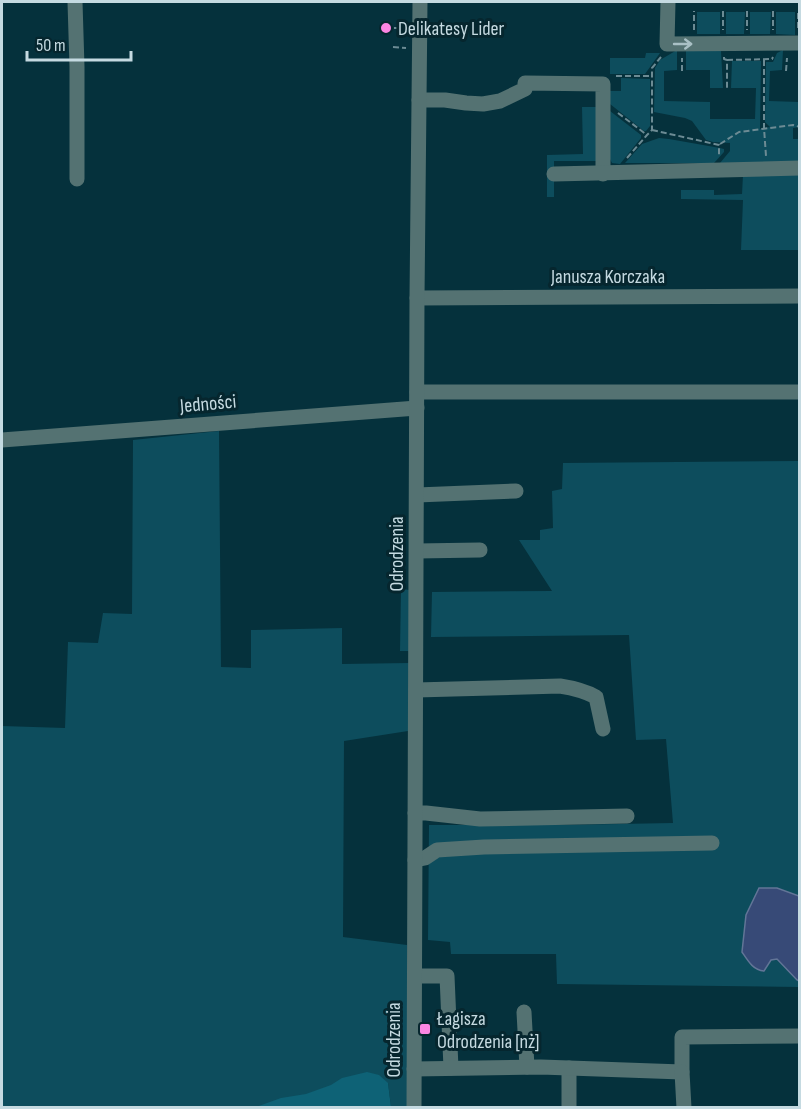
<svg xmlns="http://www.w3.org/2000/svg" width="801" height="1109" viewBox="0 0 801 1109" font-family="'Sofia Sans Condensed',sans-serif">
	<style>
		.green { fill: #0d4d5d }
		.forest { fill: #0e6276 }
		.water { fill: #374a77; stroke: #627597; stroke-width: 1.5 }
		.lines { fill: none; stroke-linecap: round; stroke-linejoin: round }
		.path { stroke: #6c8b94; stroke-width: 2; stroke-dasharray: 6 3; stroke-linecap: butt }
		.minor { stroke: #547272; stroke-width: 15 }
		.oneway { stroke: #a9c0c5 }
		.poi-dot { fill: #fc86e3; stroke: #06262e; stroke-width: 2 }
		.labels { text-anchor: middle; stroke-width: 6; stroke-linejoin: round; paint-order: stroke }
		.poi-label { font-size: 20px; fill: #c5dae1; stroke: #06262e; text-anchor: start }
		.street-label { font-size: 20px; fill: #c5dae1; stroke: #06262e }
	</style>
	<rect width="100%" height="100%" fill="#05313c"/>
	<!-- green -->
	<g class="green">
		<rect x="697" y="12" width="23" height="22"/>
		<polygon points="726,12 745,12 744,34 726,34"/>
		<polygon points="750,12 771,12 770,34 750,34"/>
		<polygon points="776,12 795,12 795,35 776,34"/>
		<polygon points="677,50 677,70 664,71 664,101 710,102 710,119 755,119 756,88 731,88 732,61 761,61 760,129 770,127 765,122 766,62 773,62 777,53 783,50 782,70 770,71 769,101 799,102 799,127 793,128 793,139 799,139 799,162 720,163 730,151 730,143 713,142 706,140 692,121 685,118 654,112 655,68 660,60"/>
		<polygon points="686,51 721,51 723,88 710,88 710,70 686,70"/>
		<polygon points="646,53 660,53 645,74 610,74 610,58 645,58"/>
		<polygon points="621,78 650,79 650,126 646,131 644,131 610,104 610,91 621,91"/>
		<polygon points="582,107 598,107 597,161 554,161 554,197 547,197 547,155 583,154"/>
		<polygon points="610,111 641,135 641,138 620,164 612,163 610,159"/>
		<polygon points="659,138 669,139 720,148 724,149 724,152 714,163 625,163 642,144"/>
		<polygon points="799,174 799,250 741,250 743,200 681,199 681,190 714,190 714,195 742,194 743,175"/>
		<polygon points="219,431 221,667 251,668 251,630 342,628 342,664 409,663 408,731 344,741 343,937 407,945 407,1107 391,1107 388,1083 332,1107 2,1108 2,726 65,728 68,642 98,643 103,613 132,614 133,440"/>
		<polygon points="799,461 799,896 777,888 771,960 777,959 797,980 799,981 799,987 557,984 556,954 451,954 450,942 428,940 429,825 564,825 673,823 666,739 636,740 629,635 431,637 432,592 552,591 519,540 540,540 540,530 553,528 552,491 562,489 563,463"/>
		<polygon points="401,589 410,590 410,651 400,651"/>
	</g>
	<!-- forest -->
	<polygon class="forest" points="367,1072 379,1075 388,1083 391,1107 256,1107 281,1098 306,1094 331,1085 342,1078"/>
	<!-- water -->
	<path class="water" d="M759,888H777L799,896V981L797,980L777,959L771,960L764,971C753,970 748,961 742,952L746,915Z"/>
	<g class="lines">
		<!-- path -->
		<g class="path">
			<polyline points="723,11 723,30"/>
			<polyline points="747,11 747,30"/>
			<polyline points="773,11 773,30"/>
			<polyline points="394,28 406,28"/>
			<polyline points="798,28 798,12"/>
			<polyline points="694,30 694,11"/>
			<polyline points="393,47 406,48"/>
			<polyline points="724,57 724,59 727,60 727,88"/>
			<polyline points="727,60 772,59 773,57"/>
			<polyline points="764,60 764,128 766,156"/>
			<polyline points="682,71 682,58"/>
			<polyline points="786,71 787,58"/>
			<polyline points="616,76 652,76"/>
			<polyline points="618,113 647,135"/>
			<polyline points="652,130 719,145 719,155"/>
			<polyline points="720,144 739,132 793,125 800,127"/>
			<polyline points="627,158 647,135 652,130 652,68 661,57"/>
		</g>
		<!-- minor -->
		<g class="minor">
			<polyline points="75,2 77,67 77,179"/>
			<polyline points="668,2 667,44 800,43"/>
			<polyline points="419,100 445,100 466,103 483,104 500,101 525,89 525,83 603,84 603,174"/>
			<polyline points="554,174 800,168"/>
			<polyline points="417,298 800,296"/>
			<polyline points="417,392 800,392"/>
			<polyline points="2,440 417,408"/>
			<polyline points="417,495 516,491"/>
			<polyline points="417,551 480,550"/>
			<path d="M416,690L560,686C573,688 585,691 596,697L603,729"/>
			<polyline points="415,813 426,813 480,819 627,816"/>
			<polyline points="415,860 425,858 437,850 484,847 712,843"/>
			<polyline points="415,976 447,976 451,1068"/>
			<polyline points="524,1012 527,1067"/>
			<polyline points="569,1068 569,1108"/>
			<polyline points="414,1069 541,1067 682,1072 682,1037 800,1036"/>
			<polyline points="682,1072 684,1108"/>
			<polyline points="414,1108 417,298 420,2"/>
		</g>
	</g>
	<!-- one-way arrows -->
	<defs><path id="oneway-shaft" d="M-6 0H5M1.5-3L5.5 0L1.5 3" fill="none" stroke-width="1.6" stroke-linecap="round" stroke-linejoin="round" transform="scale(1.5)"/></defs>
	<use class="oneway" href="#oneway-shaft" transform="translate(683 44)"/>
	<!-- markers -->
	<g class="poi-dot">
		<circle cx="386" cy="28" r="6"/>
		<rect x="419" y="1023" width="12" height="12" rx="3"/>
	</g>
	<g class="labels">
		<!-- poi labels -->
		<g class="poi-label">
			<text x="398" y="35">Delikatesy Lider</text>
			<text x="437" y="1025">Łagisza<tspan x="437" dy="23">Odrodzenia [nż]</tspan></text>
		</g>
		<!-- street labels -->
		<g class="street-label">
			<text x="608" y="283">Janusza Korczaka</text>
			<text transform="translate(208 403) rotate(-5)" y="7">Jedności</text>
			<text transform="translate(396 554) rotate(-90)" y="7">Odrodzenia</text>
			<text transform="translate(393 1040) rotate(-90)" y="7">Odrodzenia</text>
		</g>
	</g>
	<!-- border -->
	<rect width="801" height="1109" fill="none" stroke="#c5dae1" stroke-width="6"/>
	<!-- scale -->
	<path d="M27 51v9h104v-9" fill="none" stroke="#c5dae1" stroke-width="3"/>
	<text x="36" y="51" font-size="18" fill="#c5dae1" stroke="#06262e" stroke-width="4.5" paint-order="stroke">50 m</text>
</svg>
